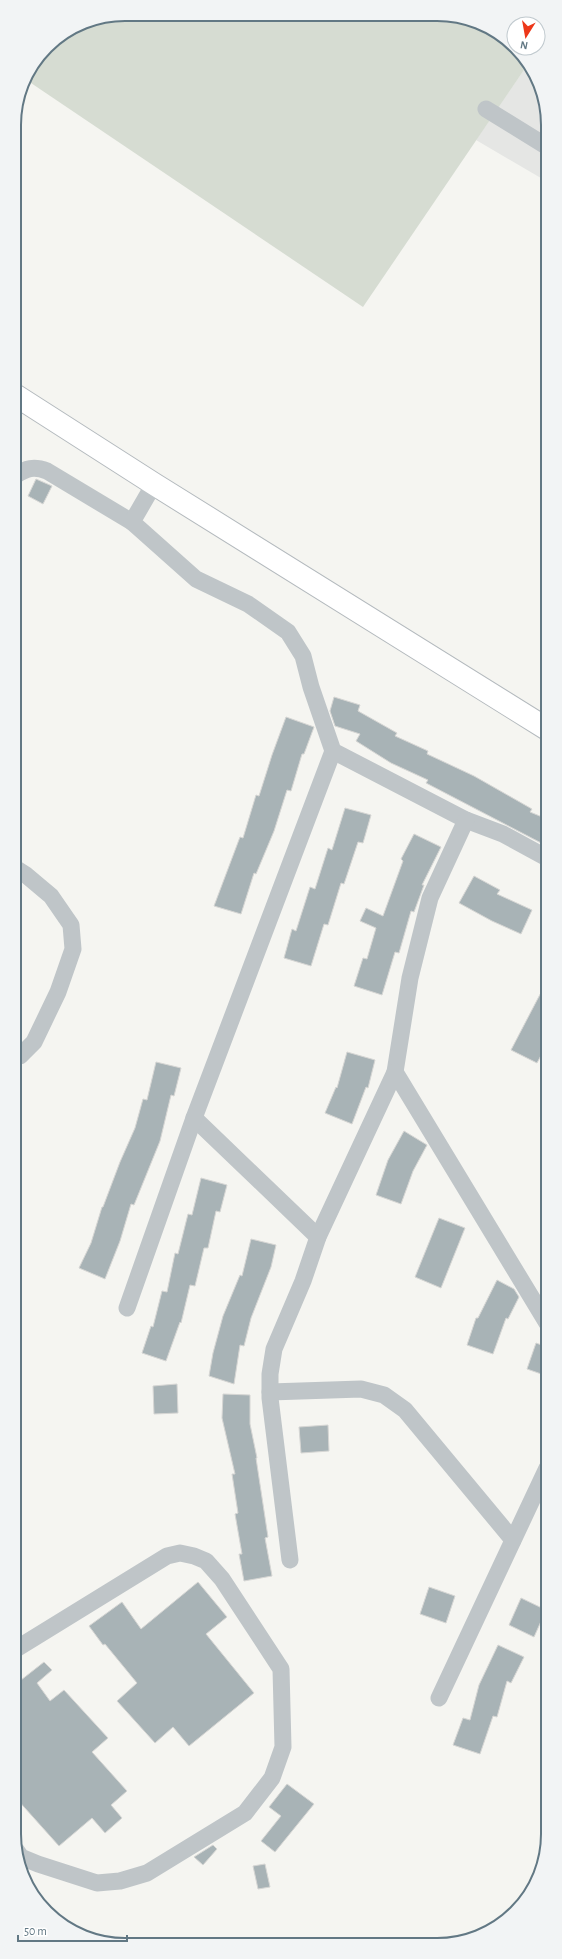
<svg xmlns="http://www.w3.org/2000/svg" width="562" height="1959" viewBox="0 0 562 1959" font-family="'Alegreya Sans',sans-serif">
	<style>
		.built { fill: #e5e6e4 }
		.green { fill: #d6dcd2 }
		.building { fill: #a8b3b6; stroke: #d6d6d4 }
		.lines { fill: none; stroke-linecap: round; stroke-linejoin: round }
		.secondary-casing { stroke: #b4babe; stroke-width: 24 }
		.street { stroke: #bfc5c8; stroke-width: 17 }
		.secondary { stroke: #fff; stroke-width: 22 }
		.rim { fill: none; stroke: #627884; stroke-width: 2 }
	</style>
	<rect width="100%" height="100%" fill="#f5f5f1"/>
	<!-- built -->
	<polygon class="built" points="526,67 546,104 546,181 476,140"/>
	<!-- green -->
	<polygon class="green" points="125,14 459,16 514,46 526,67 363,307 25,79 47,46 83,22"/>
	<!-- building -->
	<g class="building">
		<polygon points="36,479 52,486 43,504 28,496"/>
		<polygon points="334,697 360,705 358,711 397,733 395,736 428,751 427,754 474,776 532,809 530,812 547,819 547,846 426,783 428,780 391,763 356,741 360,734 335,726 330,711"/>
		<polygon points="286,717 314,727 304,754 302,754 291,791 287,790 274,831 256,874 254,873 241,914 214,906 240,837 243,838 256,795 259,796 272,755"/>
		<polygon points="345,808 371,815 363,843 358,842 344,884 341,883 328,925 324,924 311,966 284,958 292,929 296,931 310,887 315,889 328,848 332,850"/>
		<polygon points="414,834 441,847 422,885 424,885 414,912 411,911 399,953 395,952 382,995 354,986 363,958 367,959 376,928 360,921 366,908 383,916 403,861 401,859"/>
		<polygon points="474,876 500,890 497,894 532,910 521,934 492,921 459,903"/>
		<polygon points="547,981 547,1044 537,1063 511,1050"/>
		<polygon points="347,1052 375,1060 368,1088 366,1087 352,1124 325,1113 336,1087 337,1088"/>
		<polygon points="156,1062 181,1068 174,1096 171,1095 160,1141 134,1205 131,1204 120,1241 105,1279 79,1268 91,1243 102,1207 103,1207 120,1162 135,1128 143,1099 147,1100"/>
		<polygon points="404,1131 427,1145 413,1171 401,1204 376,1195 388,1160"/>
		<polygon points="201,1178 227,1185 220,1212 216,1211 208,1248 204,1248 195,1286 190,1285 181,1323 180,1322 166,1361 142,1353 151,1326 153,1327 162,1291 167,1292 175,1253 178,1254 188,1214 192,1215"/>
		<polygon points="439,1218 465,1228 441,1288 415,1277"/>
		<polygon points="251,1239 276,1245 271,1267 251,1318 244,1346 240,1345 234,1384 209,1376 213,1353 223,1316 240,1275 242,1276"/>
		<polygon points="497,1280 514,1289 519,1297 508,1319 506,1318 493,1354 467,1345 476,1318 478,1318"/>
		<polygon points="536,1343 547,1347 547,1376 527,1369"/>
		<polygon points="177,1384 178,1413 154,1414 153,1386"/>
		<polygon points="223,1394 250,1395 250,1424 257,1458 256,1458 268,1537 265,1538 272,1576 244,1581 239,1554 242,1554 235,1514 238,1513 232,1474 235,1474 222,1418"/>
		<polygon points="328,1425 329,1451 301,1453 299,1427"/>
		<polygon points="198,1582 227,1617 206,1634 254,1693 189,1746 173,1727 155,1743 117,1701 137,1683 105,1644 103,1645 89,1626 122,1602 141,1629"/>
		<polygon points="429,1587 455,1596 446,1623 420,1614"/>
		<polygon points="521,1598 546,1610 534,1637 509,1625"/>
		<polygon points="498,1645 524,1657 511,1683 507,1681 497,1717 493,1716 480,1754 453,1745 463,1718 470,1720 479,1685"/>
		<polygon points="44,1662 52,1670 37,1683 50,1701 64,1690 108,1738 92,1752 127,1791 111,1805 122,1818 105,1833 92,1818 59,1846 16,1798 16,1684"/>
		<polygon points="287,1784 314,1804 275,1852 261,1841 281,1816 269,1807"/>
		<polygon points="213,1845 217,1849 203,1865 194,1857"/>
		<polygon points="265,1864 270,1887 258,1889 253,1866"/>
	</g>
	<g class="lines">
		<!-- secondary casing -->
		<g class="secondary-casing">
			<polyline id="secondary" points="15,395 154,484 547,729"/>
		</g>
		<!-- street -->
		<g class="street">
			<polyline points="486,109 546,146"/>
			<path d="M15,476C26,468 34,466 47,471L132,522"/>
			<polyline points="154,484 132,522 196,579 248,604 288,632 303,656 311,687 333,751 466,820 503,834 547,858"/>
			<polyline points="466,820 430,898 410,978 395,1072 547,1323"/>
			<polyline points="15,868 26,875 51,896 71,925 73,949 58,992 34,1042 20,1056 15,1057"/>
			<polyline points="194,1118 318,1237"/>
			<polyline points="127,1308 194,1118 333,751"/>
			<polyline points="270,1392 361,1389 384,1395 405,1410 513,1540"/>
			<polyline points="290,1560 270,1398 270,1374 274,1349 303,1281 318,1237 395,1072"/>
			<polyline points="16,1649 167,1556 180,1553 194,1556 206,1561 222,1579 281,1669 283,1747 272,1778 245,1813 147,1873 120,1881 97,1883 38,1864 21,1857 16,1850"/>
			<polyline points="439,1698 547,1468"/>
		</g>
		<!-- secondary -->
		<use href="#secondary" class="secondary"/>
	</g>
	<!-- crop -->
	<path d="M0 0H562V1959H0ZM125 21H437A104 104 0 0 1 541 125V1834A104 104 0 0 1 437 1938H125A104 104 0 0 1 21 1834V125A104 104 0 0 1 125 21Z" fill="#f2f4f5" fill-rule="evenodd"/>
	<path class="rim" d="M125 21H437A104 104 0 0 1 541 125V1834A104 104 0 0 1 437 1938H125A104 104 0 0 1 21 1834V125A104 104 0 0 1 125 21Z"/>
	<!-- north arrow -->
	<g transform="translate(526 36) rotate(191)"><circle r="19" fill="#ffffff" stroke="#c0c9ce"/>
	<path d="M0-3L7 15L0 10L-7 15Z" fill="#ed3719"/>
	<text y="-6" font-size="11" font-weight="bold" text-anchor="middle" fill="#627884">N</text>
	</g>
	<!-- scale -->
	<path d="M18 1935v6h109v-6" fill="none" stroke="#627884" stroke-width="2"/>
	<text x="24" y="1935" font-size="12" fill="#627884" stroke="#ffffff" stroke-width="3" paint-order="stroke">50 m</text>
</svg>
